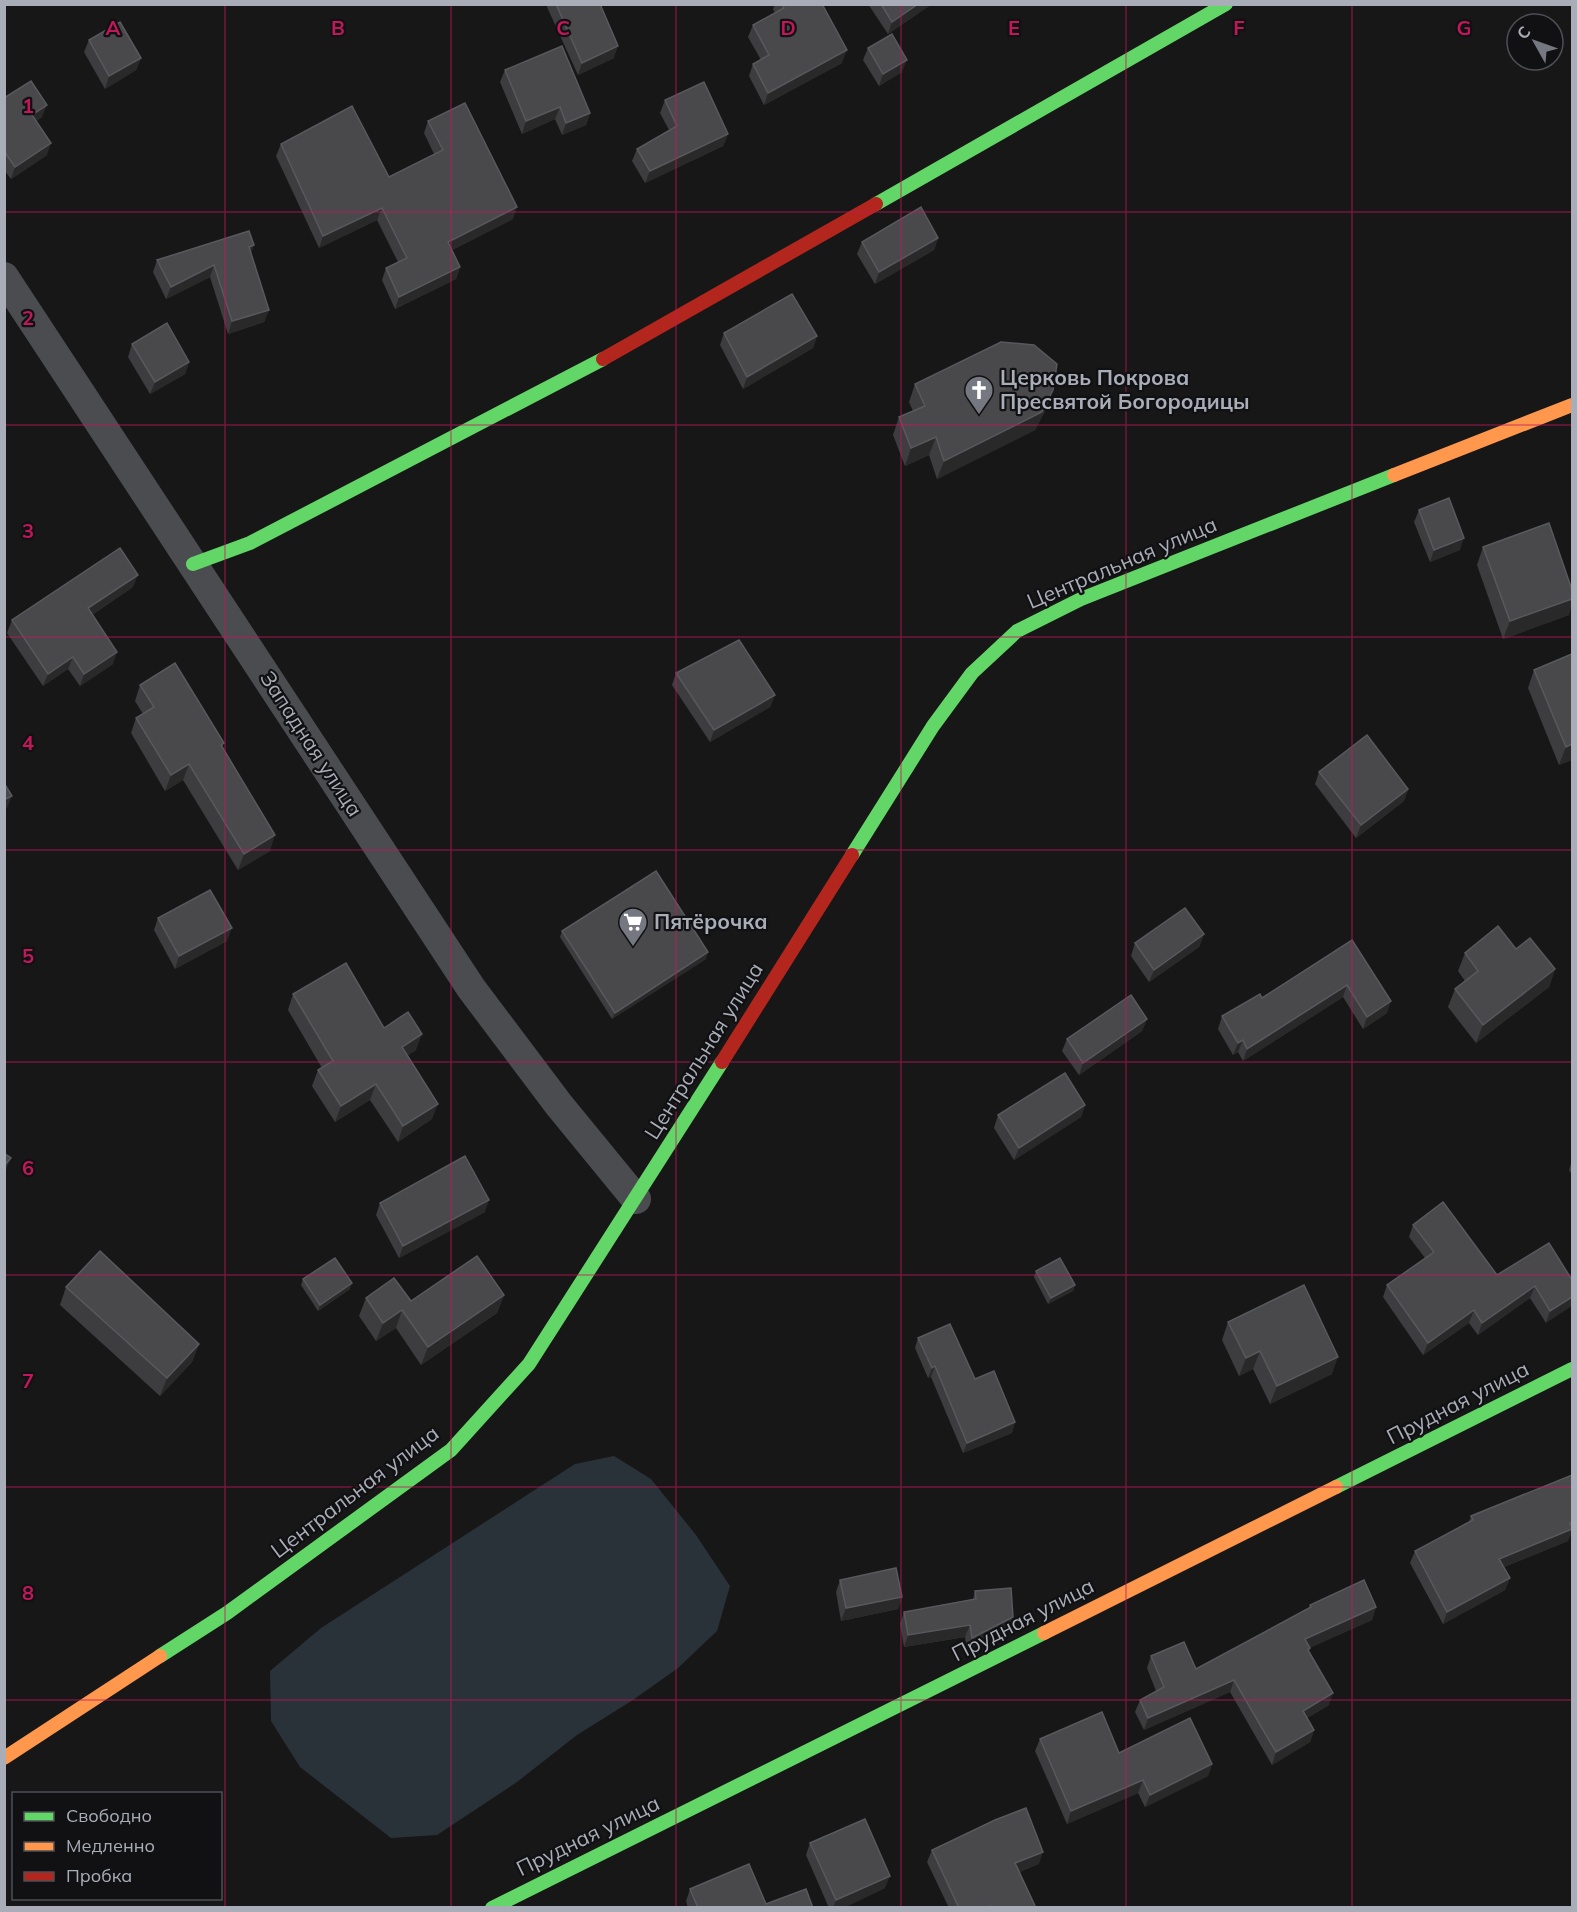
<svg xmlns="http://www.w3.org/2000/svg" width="1577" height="1912" viewBox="0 0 1577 1912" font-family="Mulish,sans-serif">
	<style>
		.water { fill: #2a3239 }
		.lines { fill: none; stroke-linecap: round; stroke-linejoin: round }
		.street { stroke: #4b4c50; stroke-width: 30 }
		.fast { stroke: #63d668; stroke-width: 14 }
		.slow { stroke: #ff974d; stroke-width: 14 }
		.jam { stroke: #b3261e; stroke-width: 14 }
		.wall { fill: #3d3d3f }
		.shaded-wall { fill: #29292a }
		.building { fill: #49494c; stroke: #58595d; stroke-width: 1.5 }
		.grid { fill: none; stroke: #c2185b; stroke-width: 1.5; stroke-opacity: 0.55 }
		.labels { text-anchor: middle; stroke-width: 4.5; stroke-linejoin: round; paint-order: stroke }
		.poi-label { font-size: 21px; font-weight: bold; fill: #a8adb8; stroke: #111113; text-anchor: start }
		.street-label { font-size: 21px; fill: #a8adb8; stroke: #111113 }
		.grid-label { font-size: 20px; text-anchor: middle; font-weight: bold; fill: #c2185b; stroke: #111113; stroke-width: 4.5; stroke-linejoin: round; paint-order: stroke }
	</style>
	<rect width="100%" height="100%" fill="#171717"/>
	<!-- water -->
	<polygon class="water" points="614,1456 651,1479 696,1535 730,1586 717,1631 678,1668 633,1700 577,1735 517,1782 437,1835 391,1838 300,1767 271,1721 270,1671 321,1628 575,1464"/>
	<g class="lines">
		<!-- street -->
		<polyline class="street" points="4,277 471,988 559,1105 636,1199"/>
		<!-- fast -->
		<g class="fast">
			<polyline points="876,204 1226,4"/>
			<polyline points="193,564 250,543 603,359"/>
			<polyline points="852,855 933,726 972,673 1017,631 1081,599 1394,475"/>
			<polyline points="1336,1487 1572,1369"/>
			<polyline points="160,1656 227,1613 451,1450 529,1364 722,1062"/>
			<polyline points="492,1908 1044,1633"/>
		</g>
		<!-- slow -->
		<g class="slow">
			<polyline points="1394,475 1572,405"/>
			<polyline points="1044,1633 1336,1487"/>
			<polyline points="4,1758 160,1656"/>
		</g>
		<!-- jam -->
		<g class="jam">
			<polyline points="603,359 876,204"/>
			<polyline points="722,1062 852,855"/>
		</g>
	</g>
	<!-- wall -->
	<g class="wall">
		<polygon points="548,4 600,4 614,58 578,75 547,7"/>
		<polygon points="775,4 822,4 842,63 764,105 749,76 753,64 761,60 748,37 753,25 775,13 773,9"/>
		<polygon points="868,4 932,4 888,34"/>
		<polygon points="89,40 141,58 136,70 105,89 84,52"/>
		<polygon points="868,48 902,72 879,86 863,60"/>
		<polygon points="505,70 590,113 586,125 562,135 555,119 522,134 500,82"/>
		<polygon points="4,98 42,117 36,121 47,155 11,179 4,170"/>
		<polygon points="665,100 728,134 723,146 645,183 632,161 637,149 669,130 660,113"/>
		<polygon points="428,121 513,219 452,250 460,267 456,279 395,309 382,280 386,268 398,262 377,220 319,248 276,156 281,144 389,177 434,154 424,133"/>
		<polygon points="938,238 934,250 875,284 857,254 862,242"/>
		<polygon points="251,254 269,310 264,322 228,334 210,277 166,299 153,272 157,260"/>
		<polygon points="724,333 817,336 813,348 743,389 720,345"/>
		<polygon points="132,344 189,362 185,374 150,394 128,357"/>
		<polygon points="915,384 1047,407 1035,430 937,479 929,455 905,466 893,435 899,417 913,411 909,402"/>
		<polygon points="1419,510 1460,550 1430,562 1414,522"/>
		<polygon points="1483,547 1569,615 1503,639 1477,565"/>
		<polygon points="133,587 92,615 113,664 80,686 68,669 43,686 7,633 12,620"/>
		<polygon points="1534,670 1572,760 1559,765 1528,688"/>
		<polygon points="676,673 775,695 770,707 710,742 672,685"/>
		<polygon points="140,685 224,743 222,747 270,851 238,870 183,780 165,791 131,733 136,718 143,714 135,701"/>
		<polygon points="1319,772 1408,789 1404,801 1356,838 1315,784"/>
		<polygon points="158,918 227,941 175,969 154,930"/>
		<polygon points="562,931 706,959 612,1019 560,937"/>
		<polygon points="1204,934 1199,947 1149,982 1131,956 1135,943"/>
		<polygon points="1352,940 1387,1013 1363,1029 1343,997 1243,1061 1238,1052 1233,1055 1218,1029 1222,1016 1262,998"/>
		<polygon points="1465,953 1555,969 1549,987 1476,1043 1448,1007 1455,989 1465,981 1458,971"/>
		<polygon points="293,994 384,1028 416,1050 407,1056 432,1119 398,1142 370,1100 335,1122 312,1086 318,1070 322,1068 288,1010"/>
		<polygon points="1147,1019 1142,1031 1079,1075 1062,1051 1067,1039"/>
		<polygon points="1085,1105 1081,1117 1014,1160 994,1128 998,1115"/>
		<polygon points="1572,1160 1572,1175 1569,1170"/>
		<polygon points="380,1203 485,1212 399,1258 376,1215"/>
		<polygon points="1413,1225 1497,1275 1572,1280 1546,1323 1530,1298 1478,1335 1469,1323 1423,1355 1383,1297 1387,1285 1425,1258 1409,1237"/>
		<polygon points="1036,1271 1075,1285 1073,1291 1048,1304 1034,1277"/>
		<polygon points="303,1279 350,1289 318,1311 301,1285"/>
		<polygon points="66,1287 199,1344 192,1362 160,1396 60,1305"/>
		<polygon points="504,1295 497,1313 421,1365 396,1328 376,1341 359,1316 366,1298 411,1301"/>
		<polygon points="1228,1322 1332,1374 1270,1404 1253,1369 1239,1376 1222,1340"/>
		<polygon points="918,1338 1015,1422 1012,1433 963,1453 931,1377 928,1378 915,1348"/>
		<polygon points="1471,1516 1571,1532 1568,1541 1504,1567 1510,1578 1505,1590 1443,1624 1410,1563 1415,1551 1469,1522"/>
		<polygon points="840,1580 902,1597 898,1609 841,1621 836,1592"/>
		<polygon points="975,1591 1009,1629 967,1650 965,1637 904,1647 900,1624 904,1612 973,1599"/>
		<polygon points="1310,1605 1376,1607 1372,1620 1309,1648 1309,1652 1329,1705 1307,1718 1314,1730 1310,1742 1272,1765 1230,1692 1144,1730 1135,1712 1140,1700 1156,1691 1147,1668 1151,1656 1196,1669 1309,1608"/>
		<polygon points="1040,1739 1119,1753 1212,1764 1208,1776 1145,1807 1138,1793 1067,1824 1035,1751"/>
		<polygon points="810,1843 885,1888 843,1908 829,1908 806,1855"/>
		<polygon points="932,1850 1039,1864 1019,1872 1036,1908 949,1908 927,1862"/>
		<polygon points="690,1889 766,1904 813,1908 688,1908 686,1901"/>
	</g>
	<!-- shaded-wall -->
	<g class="shaded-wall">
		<polygon points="918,4 932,4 888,34 892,22"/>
		<polygon points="618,46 614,58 578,75 582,63"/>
		<polygon points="847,50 842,63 764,105 768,93"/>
		<polygon points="141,58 136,70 105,89 109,76"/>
		<polygon points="907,60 902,72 879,86 883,74"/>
		<polygon points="47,105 42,117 28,127 32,115"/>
		<polygon points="560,107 555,119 522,134 526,121"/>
		<polygon points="590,113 586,125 562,135 566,123"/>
		<polygon points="728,134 723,146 645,183 650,171"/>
		<polygon points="51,143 47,155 11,179 15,167"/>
		<polygon points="517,207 513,219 443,254 448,242"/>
		<polygon points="382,208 377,220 319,248 323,236"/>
		<polygon points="938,238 934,250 875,284 879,272"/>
		<polygon points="254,245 250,257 249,247"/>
		<polygon points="214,265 210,277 166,299 171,287"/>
		<polygon points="460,267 456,279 395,309 399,297"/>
		<polygon points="269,310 264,322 228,334 232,321"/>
		<polygon points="817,336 813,348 743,389 747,377"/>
		<polygon points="189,362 185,374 150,394 155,382"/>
		<polygon points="1053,390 1047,407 1035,430 937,479 944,461"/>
		<polygon points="936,437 929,455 905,466 911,448"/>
		<polygon points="1464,538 1460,550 1430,562 1434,550"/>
		<polygon points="138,575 133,587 84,620 88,608"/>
		<polygon points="1572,599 1572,605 1569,615 1503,639 1510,621"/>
		<polygon points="117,652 113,664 80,686 84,674"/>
		<polygon points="73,657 68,669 43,686 48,674"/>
		<polygon points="775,695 770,707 710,742 714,730"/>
		<polygon points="1572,744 1572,760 1559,765 1566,747"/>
		<polygon points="189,764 183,780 165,791 171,775"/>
		<polygon points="1408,789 1404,801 1356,838 1361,825"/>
		<polygon points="12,796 7,808 4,810 4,800"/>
		<polygon points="275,835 270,851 238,870 244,854"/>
		<polygon points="232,928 227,941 175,969 179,956"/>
		<polygon points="1204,934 1199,947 1149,982 1154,970"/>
		<polygon points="708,952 706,959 612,1019 615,1013"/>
		<polygon points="1555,969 1549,987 1476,1043 1483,1025"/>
		<polygon points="1347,985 1343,997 1243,1061 1247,1049"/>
		<polygon points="1391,1001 1387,1013 1363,1029 1367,1017"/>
		<polygon points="1147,1019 1142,1031 1079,1075 1083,1063"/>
		<polygon points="422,1034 416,1050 396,1063 402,1047"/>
		<polygon points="1243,1040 1238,1052 1233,1055 1238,1043"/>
		<polygon points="376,1084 370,1100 335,1122 341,1106"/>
		<polygon points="438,1104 432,1119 398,1142 403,1126"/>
		<polygon points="1085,1105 1081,1117 1014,1160 1019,1148"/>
		<polygon points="11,1158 4,1175 4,1166"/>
		<polygon points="489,1200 485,1212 399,1258 403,1246"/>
		<polygon points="352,1283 350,1289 318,1311 320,1305"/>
		<polygon points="1075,1285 1073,1291 1048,1304 1051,1298"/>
		<polygon points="1535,1286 1530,1298 1478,1335 1482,1323"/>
		<polygon points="504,1295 497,1313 421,1365 428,1347"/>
		<polygon points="1572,1297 1572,1306 1546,1323 1550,1311"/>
		<polygon points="402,1310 396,1328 376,1341 383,1323"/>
		<polygon points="1474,1310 1469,1323 1423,1355 1428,1343"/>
		<polygon points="199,1344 192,1362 160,1396 167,1378"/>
		<polygon points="1260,1351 1253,1369 1239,1376 1246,1358"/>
		<polygon points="1338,1357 1332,1374 1270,1404 1277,1386"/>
		<polygon points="935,1366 931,1377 928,1378 932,1368"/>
		<polygon points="1015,1422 1012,1433 963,1453 967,1443"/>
		<polygon points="1572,1522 1572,1532 1568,1541 1495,1571 1499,1559"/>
		<polygon points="1510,1578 1505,1590 1443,1624 1447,1612"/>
		<polygon points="902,1597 898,1609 841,1621 846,1608"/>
		<polygon points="1376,1607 1372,1620 1301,1652 1305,1639"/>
		<polygon points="1013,1617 1009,1629 967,1650 972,1638"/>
		<polygon points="970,1625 965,1637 904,1647 908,1635"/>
		<polygon points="1234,1680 1230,1692 1144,1730 1148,1718"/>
		<polygon points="1333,1693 1329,1705 1298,1723 1303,1711"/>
		<polygon points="1314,1730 1310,1742 1272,1765 1276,1752"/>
		<polygon points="1212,1764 1208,1776 1145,1807 1150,1795"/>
		<polygon points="1143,1780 1138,1793 1067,1824 1071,1811"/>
		<polygon points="1043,1852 1039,1864 1011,1876 1015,1863"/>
		<polygon points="890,1876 885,1888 843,1908 833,1908 836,1900"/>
	</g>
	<!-- building -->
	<g class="building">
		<polygon points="556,4 600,4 618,46 582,63"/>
		<polygon points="782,4 822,4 847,50 768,93 753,64 769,55 753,25 784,8"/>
		<polygon points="881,4 918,4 892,22"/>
		<polygon points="120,22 141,58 109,76 89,40"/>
		<polygon points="892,34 907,60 883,74 868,48"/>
		<polygon points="562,46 590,113 566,123 560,107 526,121 505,70"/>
		<polygon points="31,81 47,105 32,115 51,143 15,167 4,151 4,98"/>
		<polygon points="704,82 728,134 650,171 637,149 677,126 665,100"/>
		<polygon points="465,103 517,207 448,242 460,267 399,297 386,268 407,258 382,208 323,236 281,144 352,106 389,177 443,150 428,121"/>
		<polygon points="921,207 938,238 879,272 862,242"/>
		<polygon points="249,231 254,245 249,247 269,310 232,321 214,265 171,287 157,260"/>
		<polygon points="792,294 817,336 747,377 724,333"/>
		<polygon points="167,323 189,362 155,382 132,344"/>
		<polygon points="1001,342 1034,345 1057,364 1053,390 1042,412 944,461 936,437 911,448 899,417 925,406 915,384"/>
		<polygon points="1449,498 1464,538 1434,550 1419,510"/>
		<polygon points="1549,523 1572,590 1572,599 1510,621 1483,547"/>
		<polygon points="120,548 138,575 88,608 117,652 84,674 73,657 48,674 12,620"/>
		<polygon points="739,640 775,695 714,730 676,673"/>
		<polygon points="1572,654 1572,744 1566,747 1534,670"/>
		<polygon points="175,663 224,743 221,745 275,835 244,854 189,764 171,775 136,718 154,707 140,685"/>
		<polygon points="1367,735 1408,789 1361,825 1319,772"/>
		<polygon points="4,783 12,796 4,800"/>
		<polygon points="656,871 708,952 615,1013 562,931"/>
		<polygon points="210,890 232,928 179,956 158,918"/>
		<polygon points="1185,908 1204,934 1154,970 1135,943"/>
		<polygon points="1498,926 1516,949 1530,938 1555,969 1483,1025 1455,989 1478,971 1465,953"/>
		<polygon points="1352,940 1391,1001 1367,1017 1347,985 1247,1049 1243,1040 1238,1043 1222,1016 1260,994 1262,998"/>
		<polygon points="346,963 384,1028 408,1012 422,1034 402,1047 438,1104 403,1126 376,1084 341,1106 318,1070 333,1061 293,994"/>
		<polygon points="1131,995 1147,1019 1083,1063 1067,1039"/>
		<polygon points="1065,1073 1085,1105 1019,1148 998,1115"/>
		<polygon points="4,1153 11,1158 4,1166"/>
		<polygon points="465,1156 489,1200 403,1246 380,1203"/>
		<polygon points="1443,1202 1497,1275 1549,1243 1572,1280 1572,1297 1550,1311 1535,1286 1482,1323 1474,1310 1428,1343 1387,1285 1434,1252 1413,1225"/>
		<polygon points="100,1251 199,1344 167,1378 66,1287"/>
		<polygon points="477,1256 504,1295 428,1347 402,1310 383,1323 366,1298 394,1278 411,1301"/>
		<polygon points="335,1258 352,1283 320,1305 303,1279"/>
		<polygon points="1060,1258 1075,1285 1051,1298 1036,1271"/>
		<polygon points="1304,1285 1338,1357 1277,1386 1260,1351 1246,1358 1228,1322"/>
		<polygon points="950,1324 975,1379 994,1371 1015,1422 967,1443 935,1366 932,1368 918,1338"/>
		<polygon points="1572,1475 1572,1522 1570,1523 1572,1529 1499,1559 1510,1578 1447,1612 1415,1551 1473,1520 1471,1516"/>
		<polygon points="896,1568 902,1597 846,1608 840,1580"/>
		<polygon points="1364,1580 1376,1607 1305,1639 1310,1648 1308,1650 1333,1693 1303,1711 1314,1730 1276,1752 1234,1680 1148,1718 1140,1700 1164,1687 1151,1656 1184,1642 1196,1669 1311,1607 1310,1605"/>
		<polygon points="1011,1588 1013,1617 972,1638 970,1625 908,1635 904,1612 976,1599 975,1591"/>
		<polygon points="1102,1712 1119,1753 1190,1718 1212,1764 1150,1795 1143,1780 1071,1811 1040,1739"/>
		<polygon points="1026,1808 1043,1852 1015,1863 1036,1908 992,1908 991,1906 988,1908 959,1908 932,1850 995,1820"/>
		<polygon points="865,1819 890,1876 836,1900 810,1843"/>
		<polygon points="749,1864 766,1904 806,1889 813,1908 698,1908 690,1889"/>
	</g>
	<!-- grid -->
	<path class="grid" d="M225,4V1908M451,4V1908M676,4V1908M901,4V1908M1126,4V1908M1352,4V1908M4,212H1572M4,425H1572M4,637H1572M4,850H1572M4,1062H1572M4,1275H1572M4,1487H1572M4,1700H1572"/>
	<!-- icons -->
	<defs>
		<g id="church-pin" transform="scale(1.5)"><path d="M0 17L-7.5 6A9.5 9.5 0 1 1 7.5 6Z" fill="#757880" stroke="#111113"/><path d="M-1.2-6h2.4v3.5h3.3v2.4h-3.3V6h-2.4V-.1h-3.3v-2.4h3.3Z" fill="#fff"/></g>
		<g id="supermarket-pin" transform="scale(1.5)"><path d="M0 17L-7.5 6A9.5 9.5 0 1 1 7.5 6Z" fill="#757880" stroke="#111113"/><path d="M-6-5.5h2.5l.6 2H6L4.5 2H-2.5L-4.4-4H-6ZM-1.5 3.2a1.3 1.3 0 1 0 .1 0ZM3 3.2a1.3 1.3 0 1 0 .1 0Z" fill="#fff"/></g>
	</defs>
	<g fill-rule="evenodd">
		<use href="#church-pin" x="979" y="390"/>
		<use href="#supermarket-pin" x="633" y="922"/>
	</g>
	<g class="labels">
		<!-- poi labels -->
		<g class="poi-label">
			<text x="1000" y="385">Церковь Покрова<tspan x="1000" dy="24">Пресвятой Богородицы</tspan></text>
			<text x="654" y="929">Пятёрочка</text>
		</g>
		<!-- street labels -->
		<g class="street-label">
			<text transform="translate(1122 563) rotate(-23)" y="7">Центральная улица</text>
			<text transform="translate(311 744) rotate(57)" y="7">Западная улица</text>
			<text transform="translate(704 1051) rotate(-58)" y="7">Центральная улица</text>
			<text transform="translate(1458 1403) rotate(-27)" y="7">Прудная улица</text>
			<text transform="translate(355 1492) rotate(-37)" y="7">Центральная улица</text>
			<text transform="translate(1023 1620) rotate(-27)" y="7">Прудная улица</text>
			<text transform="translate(588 1836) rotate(-26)" y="7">Прудная улица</text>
		</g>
	</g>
	<g class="grid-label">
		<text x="113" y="35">A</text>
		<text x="338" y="35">B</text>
		<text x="563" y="35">C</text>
		<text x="788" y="35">D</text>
		<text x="1014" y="35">E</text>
		<text x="1239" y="35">F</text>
		<text x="1464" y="35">G</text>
		<text x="28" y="113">1</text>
		<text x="28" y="325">2</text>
		<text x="28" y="538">3</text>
		<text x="28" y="750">4</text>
		<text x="28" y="963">5</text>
		<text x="28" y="1175">6</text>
		<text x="28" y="1388">7</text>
		<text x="28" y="1600">8</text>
	</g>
	<!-- border -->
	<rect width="1577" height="1912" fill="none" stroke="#a8adb8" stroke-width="12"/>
	<!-- legend -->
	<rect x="12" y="1792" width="210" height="108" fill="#111113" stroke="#4d4f55" stroke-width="1.5"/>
	<rect x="24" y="1812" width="30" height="9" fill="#63d668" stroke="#4d4f55" stroke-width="1.5"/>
	<text x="66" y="1822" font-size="18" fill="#a8adb8">Свободно</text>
	<rect x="24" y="1842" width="30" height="9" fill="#ff974d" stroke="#4d4f55" stroke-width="1.5"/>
	<text x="66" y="1852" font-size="18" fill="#a8adb8">Медленно</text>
	<rect x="24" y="1872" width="30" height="9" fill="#b3261e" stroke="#4d4f55" stroke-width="1.5"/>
	<text x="66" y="1882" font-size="18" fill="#a8adb8">Пробка</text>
	<!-- north arrow -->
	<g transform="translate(1535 42) rotate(310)"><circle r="28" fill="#111113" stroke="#4d4f55" stroke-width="1.5"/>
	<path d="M0-4.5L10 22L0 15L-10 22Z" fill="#757880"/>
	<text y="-9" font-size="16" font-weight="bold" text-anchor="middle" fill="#a8adb8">С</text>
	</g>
</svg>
